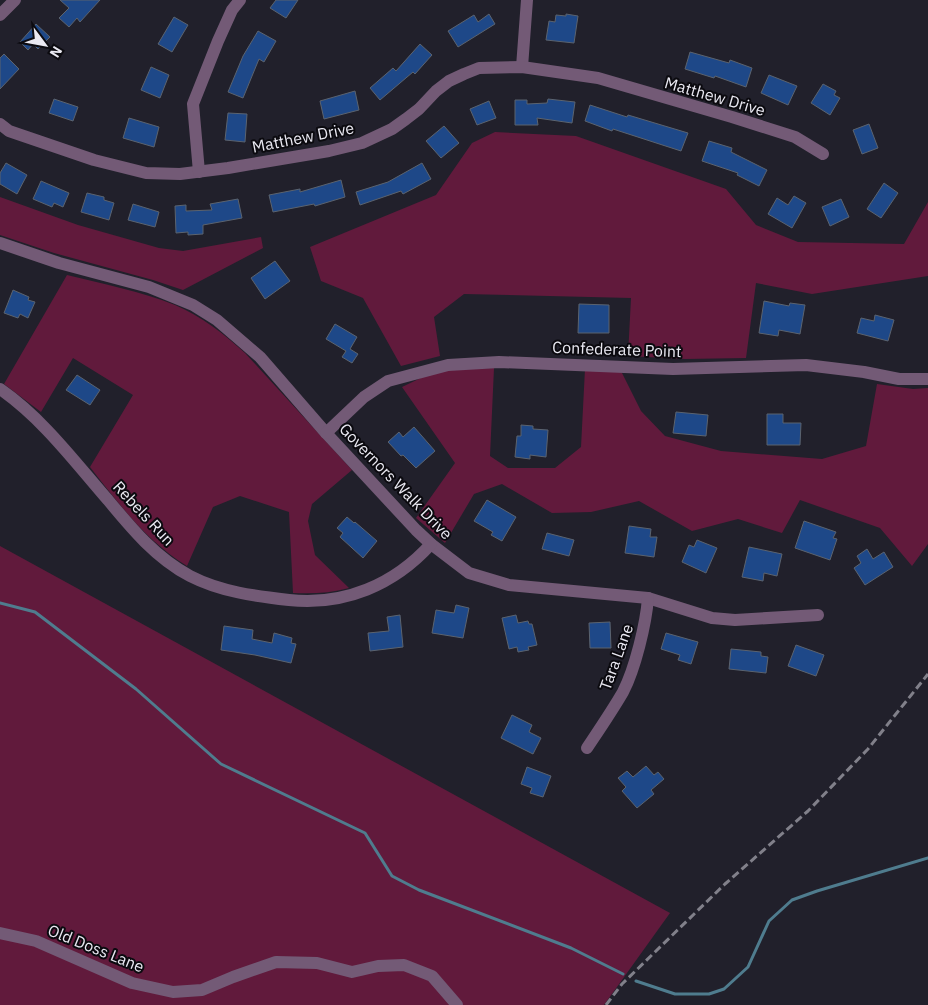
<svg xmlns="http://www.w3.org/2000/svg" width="928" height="1005" viewBox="0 0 928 1005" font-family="'IBM Plex Sans',sans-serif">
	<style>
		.green { fill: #611a3c }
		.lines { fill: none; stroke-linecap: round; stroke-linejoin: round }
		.stream { stroke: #4f7c8e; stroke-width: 3 }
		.building { fill: #1e4888; stroke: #5b636f }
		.minor { stroke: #735a76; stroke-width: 12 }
		.rail { stroke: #81808a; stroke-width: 3; stroke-dasharray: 8 4; stroke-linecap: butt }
		.labels { text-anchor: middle; stroke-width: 4; stroke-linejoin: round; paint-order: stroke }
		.street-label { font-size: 16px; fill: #eae9f2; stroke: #0b0a0f }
	</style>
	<rect width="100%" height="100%" fill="#21202b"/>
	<!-- green -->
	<g class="green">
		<polygon points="495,132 576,136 726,189 756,225 798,242 904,244 928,202 928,276 812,294 756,283 746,358 685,359 628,356 631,298 464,294 434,317 440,356 401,366 363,298 321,281 310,247 436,195 472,143"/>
		<polygon points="0,197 78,225 159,248 183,251 261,237 263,248 183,290 153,280 54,253 0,235"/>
		<path d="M67,275C103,284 140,291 175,305C201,316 224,334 245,353L352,470L312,504L308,521L315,555L349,588C330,593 313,594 293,593L289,512L240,496L213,507L187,566C146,541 119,504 90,467L133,395L73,358L41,412L4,384Z"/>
		<polygon points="494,368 490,456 508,468 555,468 581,447 585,369 620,369 641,411 665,436 721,451 822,459 866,446 877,384 913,389 928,388 928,544 912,566 880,528 800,500 782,533 738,519 692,531 639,501 591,512 552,513 502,484 474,494 445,543 416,518 455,463 402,387 427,375 451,369"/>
		<polygon points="0,546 670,913 604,1005 0,1005"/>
	</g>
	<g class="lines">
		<!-- stream -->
		<g class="stream">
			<polyline points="0,603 35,612 136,689 221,764 365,833 392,876 419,890 571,948 623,974"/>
			<polyline points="636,981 675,994 709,994 724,989 748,967 769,921 792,900 817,891 928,858"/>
		</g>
	</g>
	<!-- building -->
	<g class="building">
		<polygon points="60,0 100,0 80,22 77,18 69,27 59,18 69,8"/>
		<polygon points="276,0 298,0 286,18 270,8"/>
		<polygon points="489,14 495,24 458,47 448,31 474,15 478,22"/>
		<polygon points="566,14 578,16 574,43 546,40 549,21 555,22 556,15 566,16"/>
		<polygon points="174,17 188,25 172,52 158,44"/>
		<polygon points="36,24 50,37 38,49 33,44 28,50 20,42"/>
		<polygon points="258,31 276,41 264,62 259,59 243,98 228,92 243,56"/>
		<polygon points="420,44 432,55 415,74 413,72 380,100 370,88 393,68 396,71"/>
		<polygon points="690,52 729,63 730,60 752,68 746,87 715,76 714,78 685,69"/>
		<polygon points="4,54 19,69 0,89 0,58"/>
		<polygon points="151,67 169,75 160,98 141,90"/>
		<polygon points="769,75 797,86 788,105 761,93"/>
		<polygon points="823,84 836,91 834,95 840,98 830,115 811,103"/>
		<polygon points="355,91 359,110 324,119 320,101"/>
		<polygon points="54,99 78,107 73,121 49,113"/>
		<polygon points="548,99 575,102 572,123 537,118 538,125 515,125 515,100 527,100 527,104 547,103"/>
		<polygon points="489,101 496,118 477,125 470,109"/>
		<polygon points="590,105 627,117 628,115 688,133 681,151 613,129 612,131 585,121"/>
		<polygon points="228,113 247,114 245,142 225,140"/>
		<polygon points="129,118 159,127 154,147 123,138"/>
		<polygon points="869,124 878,148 862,154 853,130"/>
		<polygon points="444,126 459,143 441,158 426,141"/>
		<polygon points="709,141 732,148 731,152 767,170 759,186 737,175 738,173 702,161"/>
		<polygon points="6,163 27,175 17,194 0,184 0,173"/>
		<polygon points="422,163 431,179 403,194 401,191 360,205 356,192 388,182"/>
		<polygon points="341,180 345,197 315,206 314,204 273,212 269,195 300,189 300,192"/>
		<polygon points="41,181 69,193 63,207 54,203 52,207 33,199"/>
		<polygon points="884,183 898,193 881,218 867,209"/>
		<polygon points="87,193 104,197 104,200 114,203 109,220 81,212"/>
		<polygon points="794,196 806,203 792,228 768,214 777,198 788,205"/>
		<polygon points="238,199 242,218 203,225 203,234 188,235 188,232 176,233 175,206 186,205 186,211 212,210 210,204"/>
		<polygon points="841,199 849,217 830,226 822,207"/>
		<polygon points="133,204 159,212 155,227 128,220"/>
		<polygon points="275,261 290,281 265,299 251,278"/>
		<polygon points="13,290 29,297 28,300 35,302 28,318 20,314 18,318 4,313"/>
		<polygon points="764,301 789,306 790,303 805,305 800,334 779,330 778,336 759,333"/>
		<polygon points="579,304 609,305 609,333 578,333"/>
		<polygon points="875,315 894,320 888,341 857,333 861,318 874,321"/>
		<polygon points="335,324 357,337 350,349 358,354 352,363 342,357 346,351 326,339"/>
		<polygon points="77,375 100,390 90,405 66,390"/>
		<polygon points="676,412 708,415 706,436 673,433"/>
		<polygon points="767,414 783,414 783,423 801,423 800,445 767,445"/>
		<polygon points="521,425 533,426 533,429 548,430 546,457 530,455 530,459 515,457 517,436 521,436"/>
		<polygon points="414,427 435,451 416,468 403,455 401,456 388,442 399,432 403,437"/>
		<polygon points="487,500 516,517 502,541 491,535 493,532 474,521"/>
		<polygon points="347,517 354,523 355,522 377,541 363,558 340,537 343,533 337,528"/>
		<polygon points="804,521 836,532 833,538 837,539 830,560 795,548"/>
		<polygon points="629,526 651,529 650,537 657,537 654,557 625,553"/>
		<polygon points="547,533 574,540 569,556 542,549"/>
		<polygon points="697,540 717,548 706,573 682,562 689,545 694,547"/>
		<polygon points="749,547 782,554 777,576 764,573 763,581 742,577"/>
		<polygon points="867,549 873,559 884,552 893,567 865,585 854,568 861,563 857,556"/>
		<polygon points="456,605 469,608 463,638 432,633 436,610 454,613"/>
		<polygon points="400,615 403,647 370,651 368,633 389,631 387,617"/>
		<polygon points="516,615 518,623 528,621 529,624 532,624 537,645 528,647 529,650 518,652 517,647 509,649 502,618"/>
		<polygon points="610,622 611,648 590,648 589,623"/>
		<polygon points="224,626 253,630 252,639 272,643 274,633 292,638 291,643 296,644 291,663 255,655 221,650"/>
		<polygon points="666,633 698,642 691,664 678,660 680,655 661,649"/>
		<polygon points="796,645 824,655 816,676 788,666"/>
		<polygon points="731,649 761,652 761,656 768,657 766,673 729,669"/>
		<polygon points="512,715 532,725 529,732 541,738 533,754 501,738"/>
		<polygon points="646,766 654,775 658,772 664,779 651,790 654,794 637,808 622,791 626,787 618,778 627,771 633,777"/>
		<polygon points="527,767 551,776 543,797 530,793 532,788 521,784"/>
	</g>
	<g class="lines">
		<!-- minor -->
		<g class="minor">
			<polyline points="0,15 15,0"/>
			<polyline points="522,67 527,0"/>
			<polyline points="0,124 9,131 94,160 146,173 180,174 228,168 329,151 362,143 392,129 406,119 419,109 436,91 449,81 464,74 479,68 522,67 598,78 732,117 795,137 823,154"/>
			<polyline points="199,172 193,104 218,41 232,10 240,0"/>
			<polyline points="0,243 59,263 149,287 193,305 217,320 260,357 326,433 416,530 431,544 469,573 509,585 648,598 712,618 735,620 818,615"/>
			<path d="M0,389C43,419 74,461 108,500C132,529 156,558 190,576C221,592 255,596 289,600C344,606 394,585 431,544"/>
			<polyline points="326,433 364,397 388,381 448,365 499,362 673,369 806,365 864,372 899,379 928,379"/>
			<path d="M587,748C599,730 612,711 623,692C635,669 646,624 648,598"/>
			<polyline points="0,933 36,941 132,983 173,992 202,990 233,977 276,962 317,963 352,972 378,966 404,965 432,976 457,1005"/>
		</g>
		<!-- rail -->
		<polyline class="rail" points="606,1005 622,984 725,884 808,811 868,749 928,674"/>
	</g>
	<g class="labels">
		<!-- street labels -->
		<g class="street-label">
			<text transform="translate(715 96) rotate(16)" y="6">Matthew Drive</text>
			<text transform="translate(303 137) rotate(-11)" y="6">Matthew Drive</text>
			<text transform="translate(617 349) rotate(2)" y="6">Confederate Point</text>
			<text transform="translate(396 481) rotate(46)" y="6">Governors Walk Drive</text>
			<text transform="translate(144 513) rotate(47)" y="6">Rebels Run</text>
			<text transform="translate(616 657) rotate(-70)" y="6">Tara Lane</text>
			<text transform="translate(96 948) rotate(22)" y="6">Old Doss Lane</text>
		</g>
	</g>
	<!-- north arrow -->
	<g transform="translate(45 45) rotate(122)" stroke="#0b0a0f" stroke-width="4" paint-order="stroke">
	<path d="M0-4L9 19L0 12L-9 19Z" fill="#eae9f2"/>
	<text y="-8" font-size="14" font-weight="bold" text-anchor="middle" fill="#eae9f2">N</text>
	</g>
</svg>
